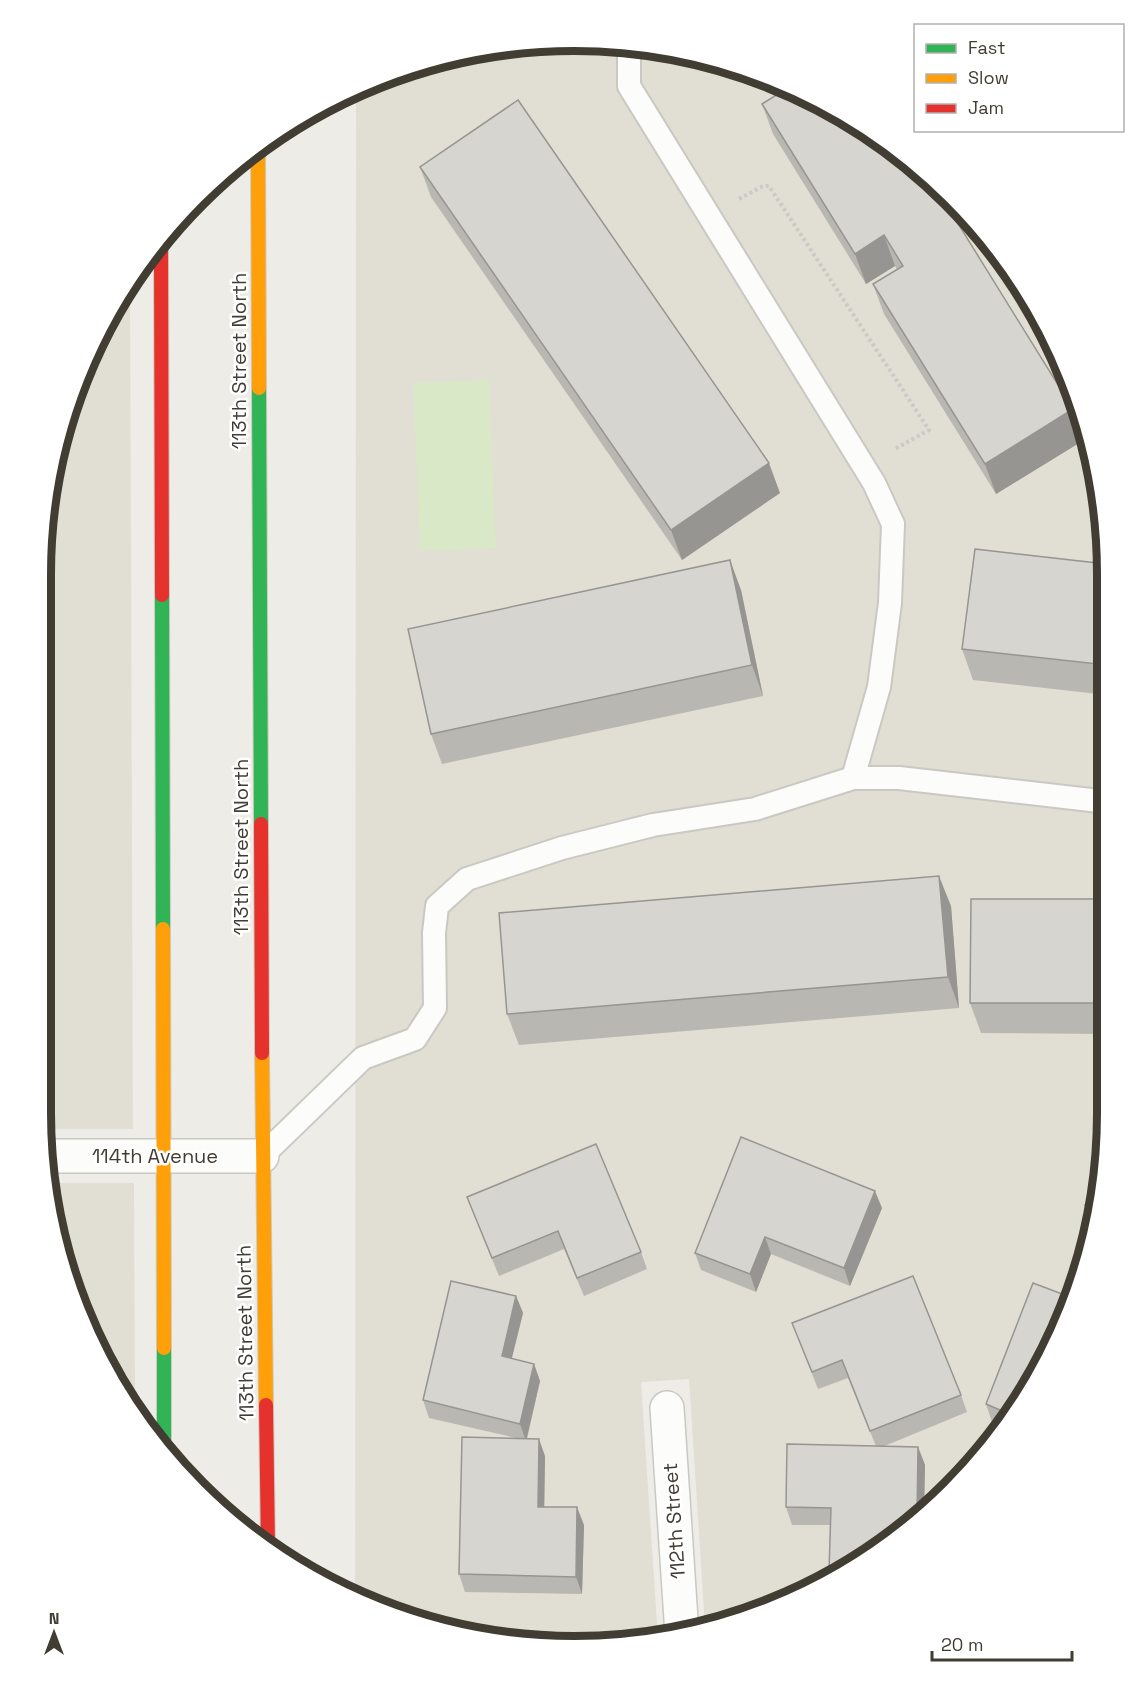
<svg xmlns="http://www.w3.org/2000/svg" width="1148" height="1687" viewBox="0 0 1148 1687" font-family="'Space Grotesk',sans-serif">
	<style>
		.residential { fill: #e1ded3 }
		.green { fill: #d9e8c6 }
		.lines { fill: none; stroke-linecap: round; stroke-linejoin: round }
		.lane-casing { stroke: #cac8c2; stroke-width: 26 }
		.street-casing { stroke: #cac8c2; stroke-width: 36 }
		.fast-casing { stroke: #ccc9bd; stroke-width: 16 }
		.slow-casing { stroke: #ccc9bd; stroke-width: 16 }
		.jam-casing { stroke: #ccc9bd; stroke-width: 16 }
		.path { stroke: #cccac6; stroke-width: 4; stroke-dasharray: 3 3; stroke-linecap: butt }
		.lane { stroke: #fcfcfb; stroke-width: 22 }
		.street { stroke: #fcfcfb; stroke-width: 33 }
		.fast { stroke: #30b455; stroke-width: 14 }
		.slow { stroke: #ff9f0a; stroke-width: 14 }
		.jam { stroke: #e5322d; stroke-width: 14 }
		.wall { fill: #b9b7b2 }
		.shaded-wall { fill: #969591 }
		.building { fill: #d7d5cf; stroke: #969591; stroke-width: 1.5 }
		.labels { text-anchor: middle; stroke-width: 5; stroke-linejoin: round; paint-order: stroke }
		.street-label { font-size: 20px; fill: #423d33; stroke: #fff }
		.rim { fill: none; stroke: #423d33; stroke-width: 8 }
	</style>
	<rect width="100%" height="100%" fill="#eeece6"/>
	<!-- residential -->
	<g class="residential">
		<polygon points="574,41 678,51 778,81 870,130 951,197 1017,277 1067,370 1097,470 1108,574 1108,1113 1097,1217 1052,1349 951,1490 840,1575 705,1626 689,1379 641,1382 658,1638 539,1645 370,1606 355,1597 356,89 370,81 470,51"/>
		<polygon points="130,290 133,1129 43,1129 40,1113 40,574 51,470 96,338"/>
		<polygon points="52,1183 134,1183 135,1414 131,1410 69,1284"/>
	</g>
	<!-- green -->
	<polygon class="green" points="489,380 496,548 420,551 413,383"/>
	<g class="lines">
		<!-- lane casing -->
		<g class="lane-casing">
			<g id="lane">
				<polyline points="629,46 629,86 874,483 893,524 890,603 879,687 853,778"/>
				<polyline points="262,1156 363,1058 415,1039 435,1008 434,933 437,906 467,879 562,848 653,825 755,809 853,778 899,778 1108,802"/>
			</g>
		</g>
		<!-- street casing -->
		<g class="street-casing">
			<g id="street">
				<polyline points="48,1156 262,1156"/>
				<polyline points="667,1408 682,1635"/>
			</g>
		</g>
		<!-- fast casing -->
		<g class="fast-casing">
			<g id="fast">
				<polyline points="259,388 261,824"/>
				<polyline points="162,595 163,929"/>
				<polyline points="164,1348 164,1446"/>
			</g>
		</g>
		<!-- slow casing -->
		<g class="slow-casing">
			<g id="slow">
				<polyline points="258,147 259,388"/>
				<polyline points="163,929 164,1348"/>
				<polyline points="262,1053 266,1405"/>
			</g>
		</g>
		<!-- jam casing -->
		<g class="jam-casing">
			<g id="jam">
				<polyline points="161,247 162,595"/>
				<polyline points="261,824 262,1053"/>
				<polyline points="266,1405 268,1547"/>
			</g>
		</g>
		<!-- path -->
		<polyline class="path" points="739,199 763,186 769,186 929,430 895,449"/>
		<!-- lane -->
		<use href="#lane" class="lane"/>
		<!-- street -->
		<use href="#street" class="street"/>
		<!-- fast -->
		<use href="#fast" class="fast"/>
		<!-- slow -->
		<use href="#slow" class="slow"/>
		<!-- jam -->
		<use href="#jam" class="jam"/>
	</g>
	<!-- wall -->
	<g class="wall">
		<polygon points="762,104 1084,440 996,494 884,314 873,284 897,269 895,266 866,284 773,134"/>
		<polygon points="420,167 780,493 682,560 431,197"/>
		<polygon points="1107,574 1107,695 973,680 962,649"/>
		<polygon points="741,590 763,696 442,764 431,734"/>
		<polygon points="1107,899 1107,1034 981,1033 970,1003"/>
		<polygon points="951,906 959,1008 519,1045 507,1014"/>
		<polygon points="467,1197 641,1252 647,1269 584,1296 564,1249 499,1276"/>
		<polygon points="1085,1205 1097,1217 1094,1227 1091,1223"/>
		<polygon points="882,1208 850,1286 771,1254 756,1292 701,1270 695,1253"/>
		<polygon points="516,1296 523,1313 512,1358 534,1364 540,1381 527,1439 545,1456 544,1507 584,1525 582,1594 465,1592 459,1574 516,1438 429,1418 423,1400"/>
		<polygon points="792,1323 961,1395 967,1412 882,1447 918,1447 925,1465 924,1511 840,1575 832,1578 829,1571 830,1525 792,1525 786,1507 876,1446 848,1378 818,1389"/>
		<polygon points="1052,1349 999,1424 992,1422 986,1404"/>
	</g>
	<!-- shaded-wall -->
	<g class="shaded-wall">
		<polygon points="884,235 895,266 866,284 855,254"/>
		<polygon points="1073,409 1084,440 996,494 985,464"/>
		<polygon points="769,463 780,493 682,560 671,530"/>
		<polygon points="730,560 741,590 763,696 752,665"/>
		<polygon points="939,876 951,906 959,1008 948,977"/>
		<polygon points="875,1191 882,1208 850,1286 844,1268"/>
		<polygon points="765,1237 771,1254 756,1292 750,1274"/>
		<polygon points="516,1296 523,1313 508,1373 502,1356"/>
		<polygon points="534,1364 540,1381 526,1441 520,1424"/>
		<polygon points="539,1439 545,1456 544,1524 538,1507"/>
		<polygon points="918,1447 925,1465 924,1511 917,1517"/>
		<polygon points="577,1507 584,1525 582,1594 576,1577"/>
	</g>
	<!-- building -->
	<g class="building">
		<polygon points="789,87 870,130 931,180 1073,409 985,464 873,284 903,266 884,235 855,254 762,104"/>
		<polygon points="518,100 769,463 671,530 420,167"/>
		<polygon points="975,549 1106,564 1107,574 1107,665 962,649"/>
		<polygon points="730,560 752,665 431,734 408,629"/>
		<polygon points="939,876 948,977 507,1014 499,913"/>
		<polygon points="971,899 1107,899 1107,1003 970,1003"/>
		<polygon points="741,1137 875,1191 844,1268 765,1237 750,1274 695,1253"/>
		<polygon points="596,1144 641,1252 577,1278 558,1231 492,1258 467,1197"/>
		<polygon points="1099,1196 1097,1217 1096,1222 1085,1205"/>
		<polygon points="913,1276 961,1395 870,1431 842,1360 812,1372 792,1323"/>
		<polygon points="451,1281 516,1296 502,1356 534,1364 520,1424 423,1400"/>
		<polygon points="1033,1283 1070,1297 1052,1349 1007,1413 986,1404"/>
		<polygon points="462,1437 539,1439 538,1507 577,1507 576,1577 459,1574"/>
		<polygon points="787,1444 918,1447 917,1517 845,1572 829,1571 831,1508 786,1507"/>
	</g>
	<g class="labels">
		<!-- street labels -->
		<g class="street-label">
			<text transform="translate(239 361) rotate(-90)" y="7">113th Street North</text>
			<text transform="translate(241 847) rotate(-90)" y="7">113th Street North</text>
			<text x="155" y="1163">114th Avenue</text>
			<text transform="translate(245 1333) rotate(-91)" y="7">113th Street North</text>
			<text transform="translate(674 1521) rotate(-94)" y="7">112th Street</text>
		</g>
	</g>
	<!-- crop -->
	<path d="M0 0H1148V1687H0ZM574 51H574A523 523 0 0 1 1097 574V1113A523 523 0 0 1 574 1636H574A523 523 0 0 1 51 1113V574A523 523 0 0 1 574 51Z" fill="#fff" fill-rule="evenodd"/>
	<path class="rim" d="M574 51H574A523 523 0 0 1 1097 574V1113A523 523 0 0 1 574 1636H574A523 523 0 0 1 51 1113V574A523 523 0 0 1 574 51Z"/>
	<!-- legend -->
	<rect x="914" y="24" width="210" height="108" fill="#ffffff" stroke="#b3b1ad" stroke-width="1.5"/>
	<rect x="926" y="44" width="30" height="9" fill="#30b455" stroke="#b3b1ad" stroke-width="1.5"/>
	<text x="968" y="54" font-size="18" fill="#423d33">Fast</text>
	<rect x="926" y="74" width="30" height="9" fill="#ff9f0a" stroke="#b3b1ad" stroke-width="1.5"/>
	<text x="968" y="84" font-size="18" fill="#423d33">Slow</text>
	<rect x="926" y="104" width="30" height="9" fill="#e5322d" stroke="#b3b1ad" stroke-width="1.5"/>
	<text x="968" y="114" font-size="18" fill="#423d33">Jam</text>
	<!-- north arrow -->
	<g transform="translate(54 1633)" stroke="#ffffff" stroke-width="4.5" paint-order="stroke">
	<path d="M0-4.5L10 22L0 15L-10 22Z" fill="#423d33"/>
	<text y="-9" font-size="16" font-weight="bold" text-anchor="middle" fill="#423d33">N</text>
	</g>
	<!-- scale -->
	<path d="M932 1651v9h140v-9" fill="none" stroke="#423d33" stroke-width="3"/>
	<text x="941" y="1651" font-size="18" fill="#423d33" stroke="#ffffff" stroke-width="4.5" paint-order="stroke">20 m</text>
</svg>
